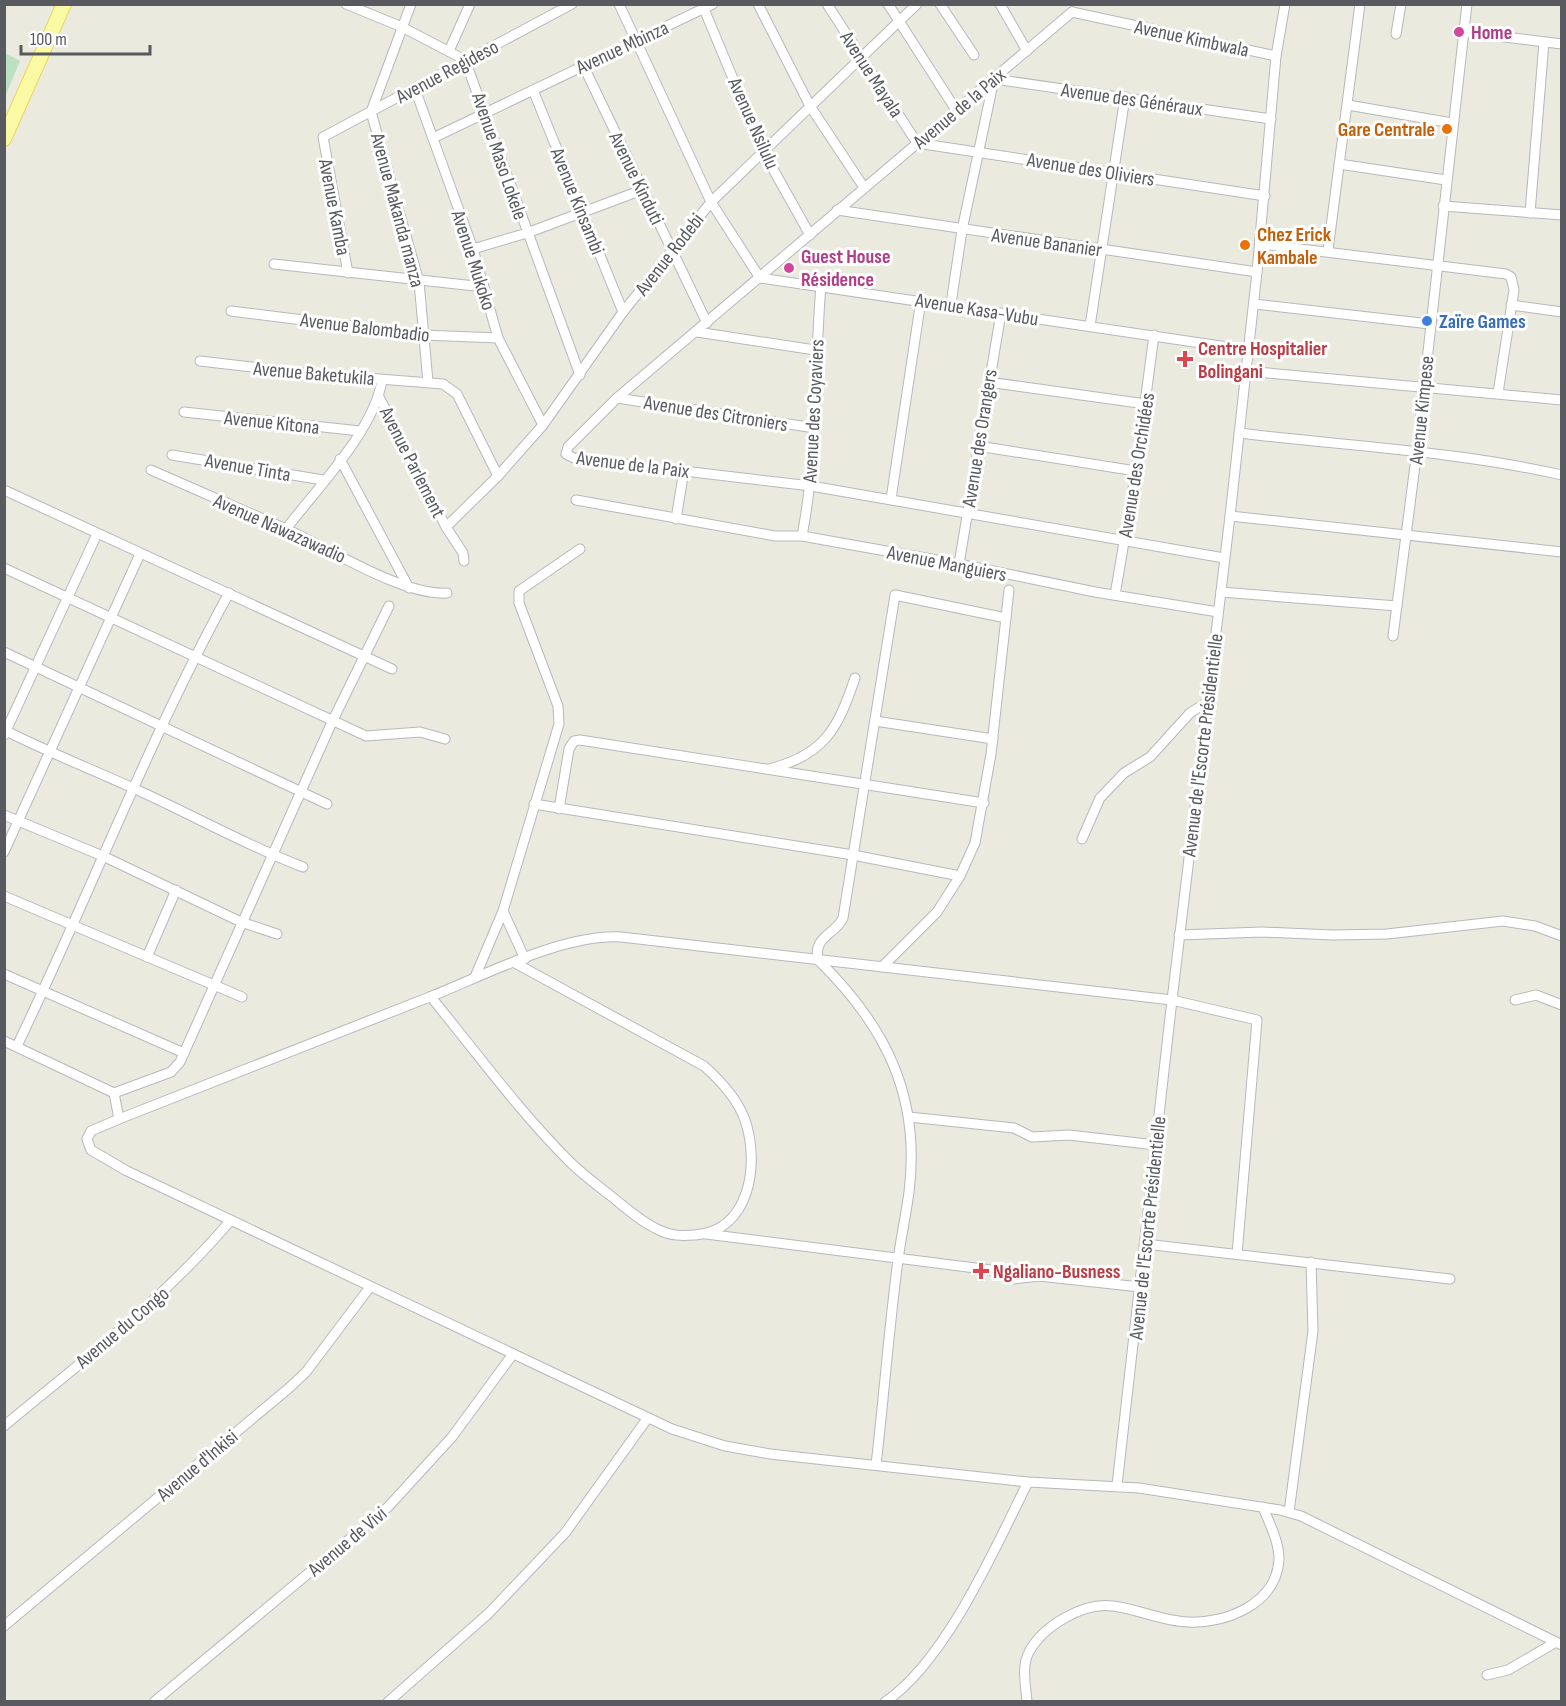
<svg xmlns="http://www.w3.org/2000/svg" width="1566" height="1706" viewBox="0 0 1566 1706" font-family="'Sofia Sans Condensed',sans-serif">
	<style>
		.green { fill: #bce1c2 }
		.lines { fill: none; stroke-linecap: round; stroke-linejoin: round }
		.minor-casing { stroke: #b7b8be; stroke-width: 11 }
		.primary-casing { stroke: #e8d75b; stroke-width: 16 }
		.minor { stroke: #fff; stroke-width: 9 }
		.primary { stroke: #fafaa5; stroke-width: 14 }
		.hotel-dot { fill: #d1479c; stroke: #fff; stroke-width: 2 }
		.food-dot { fill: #e8710a; stroke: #fff; stroke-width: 2 }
		.shop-dot { fill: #3f7fe0; stroke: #fff; stroke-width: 2 }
		.health-dot { fill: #e0444e; stroke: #fff; stroke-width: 2 }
		.labels { text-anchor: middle; stroke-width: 6; stroke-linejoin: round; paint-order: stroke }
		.hotel-label { font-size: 20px; font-weight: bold; fill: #b23c85; stroke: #fff; text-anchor: start }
		.street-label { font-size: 20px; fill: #585a60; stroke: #fff }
		.food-label { font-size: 20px; font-weight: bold; fill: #c56008; stroke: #fff; text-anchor: end }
		.shop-label { font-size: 20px; font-weight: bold; fill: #366cbe; stroke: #fff; text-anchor: start }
		.health-label { font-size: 20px; font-weight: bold; fill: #be3a42; stroke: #fff; text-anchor: start }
	</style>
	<rect width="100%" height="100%" fill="#eaeadf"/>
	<!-- green -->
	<polygon class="green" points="5,53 20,61 5,97"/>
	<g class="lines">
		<!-- minor casing -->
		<g class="minor-casing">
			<g id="minor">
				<polyline points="346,4 402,27 465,60 580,375"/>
				<polyline points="411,4 371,112 419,282 428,382"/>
				<polyline points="619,4 711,202 760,278 1248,350"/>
				<polyline points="758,4 810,106 863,186"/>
				<polyline points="827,4 917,143 1265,196"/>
				<polyline points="888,4 956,110"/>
				<polyline points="940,4 974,55"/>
				<polyline points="1000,4 1027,51"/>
				<polyline points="704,9 764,153 810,235"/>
				<polyline points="1072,12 617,398 568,447 566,454 574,458 811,486 1224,558"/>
				<polyline points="1072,12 1276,56"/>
				<polyline points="1464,32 1562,44"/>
				<polyline points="1396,34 1401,4"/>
				<polyline points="449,51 470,4"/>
				<polyline points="583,65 707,323"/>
				<polyline points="415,89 473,249 498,338 543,425"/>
				<polyline points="533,90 623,312"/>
				<polyline points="1348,105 1452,123"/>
				<polyline points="433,138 713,4"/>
				<polyline points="1339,164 1446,180"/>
				<polyline points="1443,206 1562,215"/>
				<polyline points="837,210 1257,272"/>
				<polyline points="1530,213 1544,42"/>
				<polyline points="1260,244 1506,274 1511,277 1514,290 1498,393"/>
				<polyline points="473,249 527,233 642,190"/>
				<polyline points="1328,250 1360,4"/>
				<polyline points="274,264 484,287"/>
				<polyline points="348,273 323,137 572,4"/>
				<polyline points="951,304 962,230 994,79 1271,119"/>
				<polyline points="1254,304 1430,324"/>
				<polyline points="1511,305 1562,312"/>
				<polyline points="231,311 423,335 498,338"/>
				<polyline points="1090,326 1125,97"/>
				<polyline points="697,332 815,350"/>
				<polyline points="200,361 303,373 443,384 457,394 498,476"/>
				<polyline points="1246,371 1562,400"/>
				<polyline points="988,382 1146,404"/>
				<polyline points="379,397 446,527 463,553 464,561"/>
				<polyline points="617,398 815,428"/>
				<polyline points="184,412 360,431"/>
				<path d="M1239,433C1347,446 1455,451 1562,475"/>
				<polyline points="978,446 1136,471"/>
				<polyline points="172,455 323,480"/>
				<polyline points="340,459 409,588"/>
				<path d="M151,470C196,490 241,509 286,529C329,548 402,596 447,593"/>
				<polyline points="4,490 392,669"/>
				<polyline points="891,499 921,300"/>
				<polyline points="576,500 775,536 802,536 959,564 1095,592 1218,612"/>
				<polyline points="1230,516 1562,552"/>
				<polyline points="676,519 684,470"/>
				<polyline points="446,527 498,476 543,425 623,312 711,202 917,4"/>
				<path d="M286,529C317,488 374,431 382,380"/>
				<path d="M802,536C818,453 814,369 821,285"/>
				<polyline points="959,564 1001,313"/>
				<polyline points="4,568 366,736 420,732 445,739"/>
				<polyline points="1221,592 1397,606"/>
				<polyline points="1115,595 1136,471 1154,335"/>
				<polyline points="1393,636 1417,450 1467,4"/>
				<polyline points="4,652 327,804"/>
				<polyline points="875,721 993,739"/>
				<path d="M4,730C48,752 91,769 135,789C191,814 245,845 303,867"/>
				<polyline points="4,735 97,534"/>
				<path d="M769,769C825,755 838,728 855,678"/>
				<polyline points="534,804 853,855 960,876"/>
				<polyline points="559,809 569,749 574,741 580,740 984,803"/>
				<polyline points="4,815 105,857 241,922 277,934"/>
				<polyline points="1082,839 1100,798 1124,773 1150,757 1190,713 1207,702"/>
				<polyline points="4,852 140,554"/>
				<polyline points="4,896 242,997"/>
				<polyline points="503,911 525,959"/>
				<polyline points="1179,935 1262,932 1333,935 1387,934 1503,921 1535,926 1562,936"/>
				<polyline points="147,957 176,890"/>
				<polyline points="882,967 937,912 960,876 975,843 991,754 1009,590"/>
				<polyline points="4,974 184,1053"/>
				<polyline points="475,977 503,911 559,724 558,706 519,603 519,591 580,549"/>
				<path d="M431,997C476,1052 519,1111 569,1161C582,1174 597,1185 611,1196C626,1208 641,1222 659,1230C671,1236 682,1236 695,1235C750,1231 760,1164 745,1120C737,1098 721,1081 704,1066L515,963"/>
				<polyline points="1515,1000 1536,995 1562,1005"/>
				<polyline points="4,1041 114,1093"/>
				<path d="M17,1046C89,896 149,739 229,593"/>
				<polyline points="909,1117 1014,1128 1032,1137 1069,1135 1156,1145"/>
				<polyline points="119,1119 114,1093 171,1072 180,1062 332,722 389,606"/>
				<polyline points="706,1234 999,1271 1014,1279 1039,1276 1140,1287"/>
				<polyline points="1145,1244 1450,1279"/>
				<path d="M1237,1254L1257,1020L1172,1000L621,937C562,934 483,976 427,998C325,1039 222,1079 119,1119L91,1131L87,1139L91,1150L127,1171L672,1429L725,1446L770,1454L1028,1482L1139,1488L1280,1510L1301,1516L1562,1645"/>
				<path d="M4,1426C85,1359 163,1300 231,1220"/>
				<path d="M876,1465C884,1396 889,1328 898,1260C901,1237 906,1215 909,1192C921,1096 885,1025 818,960C813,936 835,935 843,918L895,595L1006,618"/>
				<polyline points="1117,1485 1172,1000 1230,516 1257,272 1276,56 1285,4"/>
				<polyline points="1289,1512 1313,1331 1311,1262"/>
				<polyline points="4,1626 289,1388 306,1372 370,1287"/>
				<polyline points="1487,1675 1508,1670 1556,1642"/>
				<polyline points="154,1702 388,1507 452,1437 513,1354"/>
				<polyline points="388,1702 489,1613 565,1533 647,1419"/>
				<path d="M885,1702C946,1661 995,1548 1028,1482"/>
				<path d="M1027,1702C1026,1686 1021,1667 1029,1652C1043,1626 1083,1602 1113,1606C1138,1609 1162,1621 1188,1622C1227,1624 1277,1603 1279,1559C1279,1541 1269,1523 1263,1507"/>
			</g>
		</g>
		<!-- primary casing -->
		<g class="primary-casing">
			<polyline id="primary" points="4,139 64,4"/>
		</g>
		<!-- minor -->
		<use href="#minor" class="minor"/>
		<!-- primary -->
		<use href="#primary" class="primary"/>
	</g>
	<!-- markers -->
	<g class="hotel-dot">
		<circle cx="1459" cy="32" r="6"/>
		<circle cx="789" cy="268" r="6"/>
	</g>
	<g class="food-dot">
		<circle cx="1447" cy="129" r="6"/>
		<circle cx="1245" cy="245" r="6"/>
	</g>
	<circle class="shop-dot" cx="1427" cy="321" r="6"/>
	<g class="health-dot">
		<path d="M1182 350h6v6h6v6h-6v6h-6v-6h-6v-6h6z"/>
		<path d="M978 1262h6v6h6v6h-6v6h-6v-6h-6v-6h6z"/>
	</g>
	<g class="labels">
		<!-- hotel labels -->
		<g class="hotel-label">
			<text x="1471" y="39">Home</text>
			<text x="801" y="263">Guest House<tspan x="801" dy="23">Résidence</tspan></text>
		</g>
		<!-- street labels -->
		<g class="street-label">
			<text transform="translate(1192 38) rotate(12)" y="7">Avenue Kimbwala</text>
			<text transform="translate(622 47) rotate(-25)" y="7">Avenue Mbinza</text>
			<text transform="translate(447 71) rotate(-28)" y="7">Avenue Regideso</text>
			<text transform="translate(872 74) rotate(57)" y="7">Avenue Mayala</text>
			<text transform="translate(1132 99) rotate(8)" y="7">Avenue des Généraux</text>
			<text transform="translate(959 108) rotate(-40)" y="7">Avenue de la Paix</text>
			<text transform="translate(754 123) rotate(66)" y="7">Avenue Nsilulu</text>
			<text transform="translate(500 156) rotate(71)" y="7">Avenue Maso Lokele</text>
			<text transform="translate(1091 169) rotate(9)" y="7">Avenue des Oliviers</text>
			<text transform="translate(637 178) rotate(64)" y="7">Avenue Kinduti</text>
			<text transform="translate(578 201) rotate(68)" y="7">Avenue Kinsambi</text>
			<text transform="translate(335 207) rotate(79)" y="7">Avenue Kamba</text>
			<text transform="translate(398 210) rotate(75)" y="7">Avenue Makanda manza</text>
			<text transform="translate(1047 242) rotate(8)" y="7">Avenue Bananier</text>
			<text transform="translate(669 254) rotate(-52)" y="7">Avenue Rodebi</text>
			<text transform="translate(474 260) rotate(72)" y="7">Avenue Mukoko</text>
			<text transform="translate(977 309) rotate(9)" y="7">Avenue Kasa-Vubu</text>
			<text transform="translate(365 327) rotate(7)" y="7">Avenue Balombadio</text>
			<text transform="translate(314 373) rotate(5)" y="7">Avenue Baketukila</text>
			<text transform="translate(1421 410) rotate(-84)" y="7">Avenue Kimpese</text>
			<text transform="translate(813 411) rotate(-87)" y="7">Avenue des Coyaviers</text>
			<text transform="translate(716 413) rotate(9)" y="7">Avenue des Citroniers</text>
			<text transform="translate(272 422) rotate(6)" y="7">Avenue Kitona</text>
			<text transform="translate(979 438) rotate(-81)" y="7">Avenue des Orangers</text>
			<text transform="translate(413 462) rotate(63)" y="7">Avenue Parlement</text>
			<text transform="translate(633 464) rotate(7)" y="7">Avenue de la Paix</text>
			<text transform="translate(1136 465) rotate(-81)" y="7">Avenue des Orchidées</text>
			<text transform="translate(248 467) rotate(10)" y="7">Avenue Tinta</text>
			<text transform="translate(280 528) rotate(24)" y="7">Avenue Nawazawadio</text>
			<text transform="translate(947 563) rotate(11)" y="7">Avenue Manguiers</text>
			<text transform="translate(1202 745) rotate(-83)" y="7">Avenue de l'Escorte Présidentielle</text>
			<text transform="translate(1147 1228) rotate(-84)" y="7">Avenue de l'Escorte Présidentielle</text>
			<text transform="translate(122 1327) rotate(-40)" y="7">Avenue du Congo</text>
			<text transform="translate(197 1465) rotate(-40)" y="7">Avenue d'Inkisi</text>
			<text transform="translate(347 1541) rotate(-40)" y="7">Avenue de Vivi</text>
		</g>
		<!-- food labels -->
		<g class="food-label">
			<text x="1435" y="136">Gare Centrale</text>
			<text x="1257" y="241" text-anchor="start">Chez Erick<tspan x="1257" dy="23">Kambale</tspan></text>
		</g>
		<!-- shop labels -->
		<g class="shop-label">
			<text x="1439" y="328">Zaïre Games</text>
		</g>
		<!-- health labels -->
		<g class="health-label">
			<text x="1198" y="355">Centre Hospitalier<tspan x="1198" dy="23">Bolingani</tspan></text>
			<text x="993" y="1278">Ngaliano-Busness</text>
		</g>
	</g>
	<!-- border -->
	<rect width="1566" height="1706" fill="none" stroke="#585a60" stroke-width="12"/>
	<!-- scale -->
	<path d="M21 45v9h129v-9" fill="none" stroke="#585a60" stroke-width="3"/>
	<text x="30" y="45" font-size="18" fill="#585a60" stroke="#ffffff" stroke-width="4.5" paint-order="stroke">100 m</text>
</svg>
